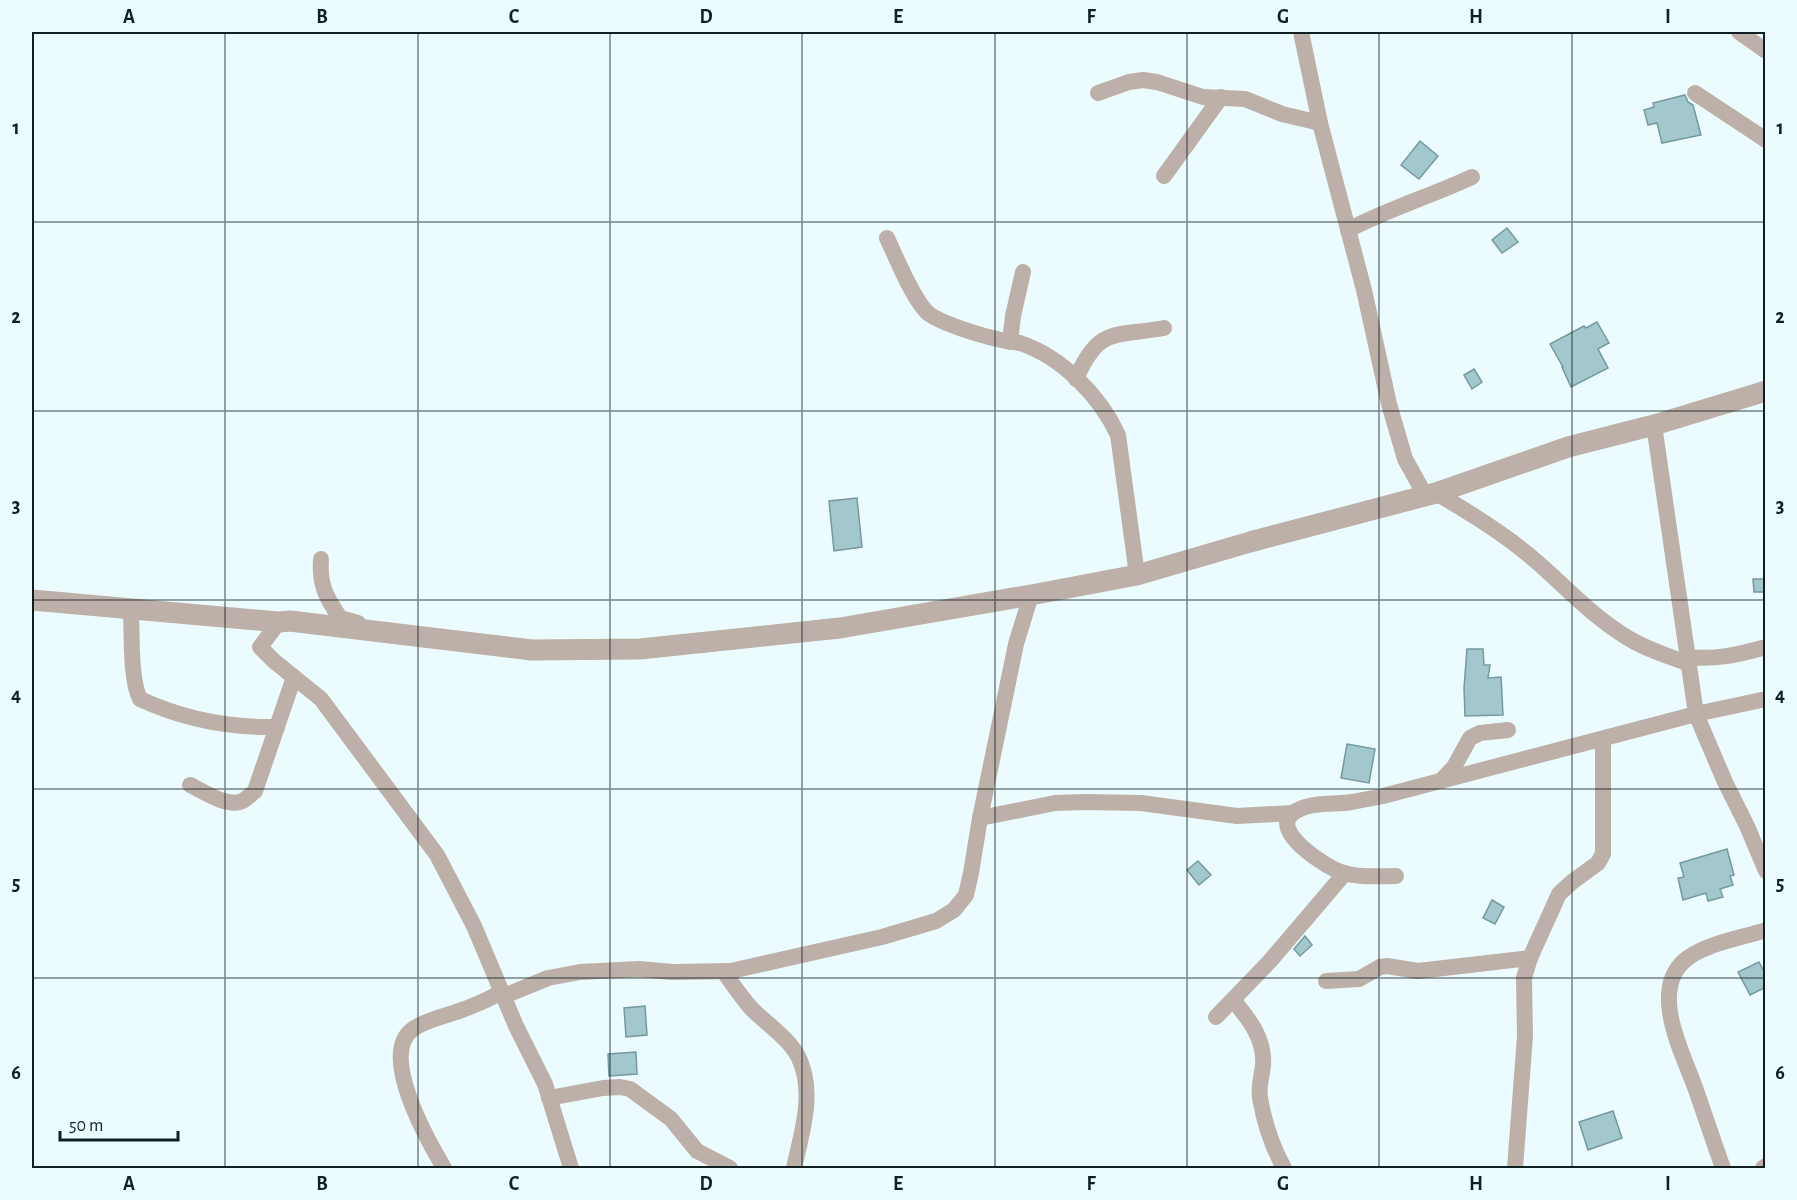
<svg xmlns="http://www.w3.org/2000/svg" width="1797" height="1200" viewBox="0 0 1797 1200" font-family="'Alegreya Sans',sans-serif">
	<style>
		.building { fill: #a2c7cd; stroke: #75999e; stroke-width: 1.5 }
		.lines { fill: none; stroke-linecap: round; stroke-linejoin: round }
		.minor { stroke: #bdb0a8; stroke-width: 16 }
		.tertiary { stroke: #bdb0a8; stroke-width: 21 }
		.grid { fill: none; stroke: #101f21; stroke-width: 1.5; stroke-opacity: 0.55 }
		.neatline { fill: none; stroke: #101f21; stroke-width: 2 }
		.grid-label { font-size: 20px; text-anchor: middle; font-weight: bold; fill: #101f21 }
	</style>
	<rect width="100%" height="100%" fill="#ecfcfe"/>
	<!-- building -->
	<g class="building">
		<polygon points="1685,95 1688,102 1693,105 1701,135 1662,143 1657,123 1648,125 1644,110 1654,107 1653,103"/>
		<polygon points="1420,141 1438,156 1419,179 1401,165"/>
		<polygon points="1507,228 1518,242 1502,253 1492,240"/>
		<polygon points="1597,322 1609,343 1598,349 1608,368 1571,387 1562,367 1563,367 1550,344 1584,326 1586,328"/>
		<polygon points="1474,369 1482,382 1472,389 1464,375"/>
		<polygon points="857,498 862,547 834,551 829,501"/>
		<polygon points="1753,579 1766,579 1766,592 1754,592"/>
		<polygon points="1467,649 1483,649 1484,665 1490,665 1488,678 1501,677 1503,715 1465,716 1464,688"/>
		<polygon points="1347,744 1375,749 1369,783 1341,778"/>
		<polygon points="1727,849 1734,875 1730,876 1733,885 1720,889 1723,897 1708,901 1706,893 1683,900 1678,878 1684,877 1680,863"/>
		<polygon points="1198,861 1211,875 1199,885 1187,870"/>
		<polygon points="1492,900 1504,907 1495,924 1483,918"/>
		<polygon points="1305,936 1312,945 1300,956 1294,949"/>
		<polygon points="1759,962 1766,975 1766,987 1750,995 1738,972"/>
		<polygon points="645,1006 647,1035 626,1037 624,1008"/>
		<polygon points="636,1052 637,1074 609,1076 608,1054"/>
		<polygon points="1613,1111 1622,1138 1588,1150 1579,1122"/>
	</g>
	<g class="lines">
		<!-- minor -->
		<g class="minor">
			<polyline points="1301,32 1320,123 1364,290 1389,404 1405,459 1425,495"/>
			<polyline points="1739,32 1766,51"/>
			<polyline points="1098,93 1129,82 1143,80 1157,82 1203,97 1245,99 1282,114 1320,123"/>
			<polyline points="1695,93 1766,140"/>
			<polyline points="1164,176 1221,97"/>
			<path d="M1348,230C1388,209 1431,196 1472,177"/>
			<path d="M887,238C896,257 914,302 929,314C945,325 988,338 1007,341C1011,342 1016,342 1020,343C1062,357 1100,396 1118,435L1137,575"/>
			<polyline points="1010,342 1013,316 1023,272"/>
			<path d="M1076,379C1099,326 1114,337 1164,328"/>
			<polyline points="1654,425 1696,714 1725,782 1747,826 1766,871"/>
			<path d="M1436,493C1467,511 1497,529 1525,552C1559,579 1589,615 1628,638C1646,649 1667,656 1687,663"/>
			<path d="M321,559C319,585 326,597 340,618L358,623"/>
			<path d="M131,609C132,632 130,680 140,699C183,719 230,728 277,727"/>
			<polyline points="279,622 260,647 274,661 321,699 437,855 474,926 516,1026 545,1084 571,1168"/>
			<path d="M1686,657C1716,660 1737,655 1766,647"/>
			<polyline points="1441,781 1454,767 1470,738 1480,733 1508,730"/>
			<path d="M190,785C203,791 224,806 240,802C245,801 250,795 255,791L294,677"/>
			<polyline points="980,818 1055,803 1085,802 1141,803 1237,816 1293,813"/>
			<path d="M1396,876C1377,876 1358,878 1341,872C1326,867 1269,831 1293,813C1309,801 1334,805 1352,802C1362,800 1373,798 1383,796L1696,714L1766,699"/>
			<path d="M723,971C732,983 741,997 751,1008C767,1025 793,1040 801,1063C814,1097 801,1135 794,1168"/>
			<polyline points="1326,981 1359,979 1380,967 1387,966 1418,971 1530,958"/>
			<polyline points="504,996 548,978 580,972 639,969 672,972 731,971 882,937 936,921 954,910 966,895 971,873 980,818 1016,644 1031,595"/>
			<path d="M1233,1000C1249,1019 1265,1039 1263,1065C1262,1076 1258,1087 1260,1098C1264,1121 1273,1148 1284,1168"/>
			<polyline points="1216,1017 1270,961 1345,873"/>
			<polyline points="549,1098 603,1088 620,1087 630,1089 671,1119 697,1151 730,1168"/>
			<path d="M444,1168C428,1141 378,1054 413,1029C426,1020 442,1017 456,1012C472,1007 487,1000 502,992"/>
			<polyline points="1515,1168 1525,1036 1524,978 1530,958 1559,894 1572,882 1598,863 1603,854 1603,739"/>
			<path d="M1723,1168C1714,1143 1705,1116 1696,1090C1684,1055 1649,993 1684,961C1702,944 1742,938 1766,930"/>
			<polyline points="1763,1168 1766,1166"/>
		</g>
		<!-- tertiary -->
		<polyline class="tertiary" points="32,600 279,622 290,621 532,650 640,649 840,628 1031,595 1137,575 1250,542 1436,493 1568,447 1654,425 1766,391"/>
	</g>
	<!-- grid -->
	<path class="grid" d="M225,32V1168M418,32V1168M610,32V1168M802,32V1168M995,32V1168M1187,32V1168M1379,32V1168M1572,32V1168M32,222H1766M32,411H1766M32,600H1766M32,789H1766M32,978H1766"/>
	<!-- border -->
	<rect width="1797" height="1200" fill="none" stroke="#ecfcfe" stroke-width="66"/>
	<!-- scale -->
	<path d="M60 1131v9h118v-9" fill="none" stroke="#101f21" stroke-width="3"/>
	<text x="69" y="1131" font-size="18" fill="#101f21" stroke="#ecfcfe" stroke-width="4.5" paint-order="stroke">50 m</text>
	<rect x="33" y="33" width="1731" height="1134" class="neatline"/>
	<g class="grid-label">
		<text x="129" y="23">A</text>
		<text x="322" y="23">B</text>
		<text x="514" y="23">C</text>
		<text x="706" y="23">D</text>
		<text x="898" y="23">E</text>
		<text x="1091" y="23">F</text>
		<text x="1283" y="23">G</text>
		<text x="1476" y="23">H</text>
		<text x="1668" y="23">I</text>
		<text x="16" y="134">1</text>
		<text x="1780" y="134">1</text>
		<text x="16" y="323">2</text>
		<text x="1780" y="323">2</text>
		<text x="16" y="512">3</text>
		<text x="1780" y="512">3</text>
		<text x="16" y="701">4</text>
		<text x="1780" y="701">4</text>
		<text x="16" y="890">5</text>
		<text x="1780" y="890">5</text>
		<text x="16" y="1079">6</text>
		<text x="1780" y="1079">6</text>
		<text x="129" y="1190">A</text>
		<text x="322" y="1190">B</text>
		<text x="514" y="1190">C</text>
		<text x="706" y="1190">D</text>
		<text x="898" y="1190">E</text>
		<text x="1091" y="1190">F</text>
		<text x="1283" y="1190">G</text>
		<text x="1476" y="1190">H</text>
		<text x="1668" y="1190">I</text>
	</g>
</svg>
